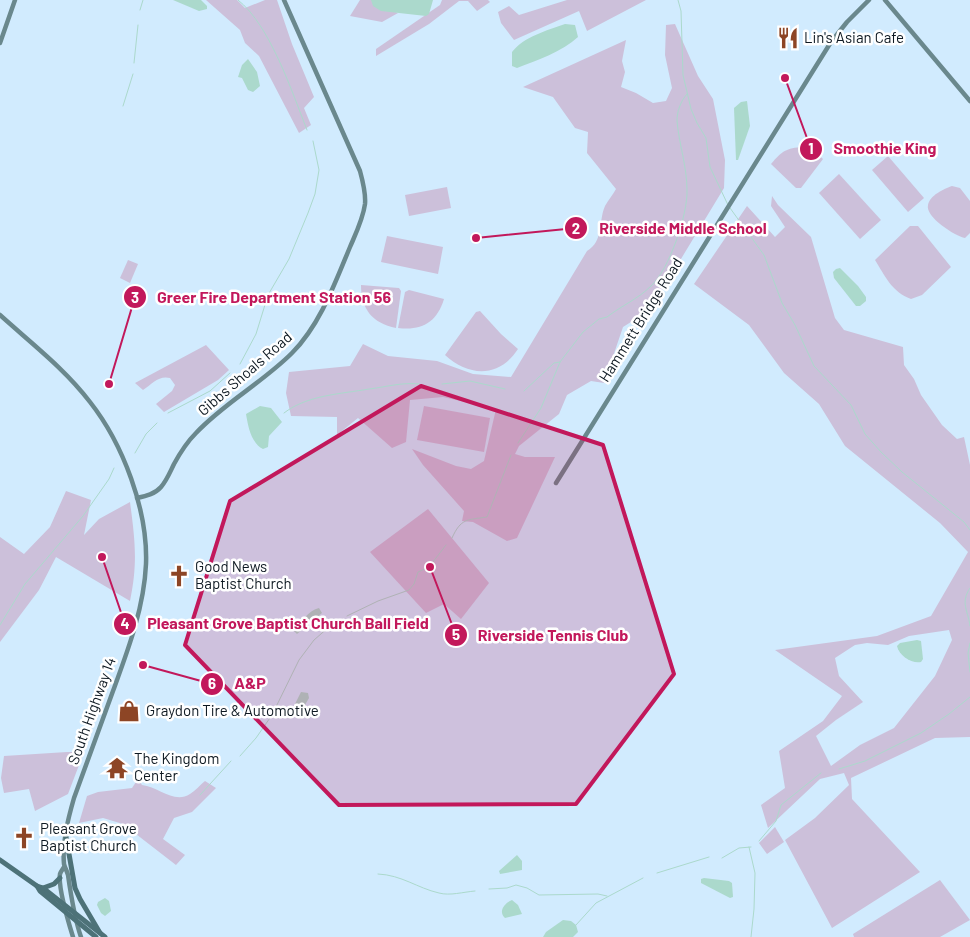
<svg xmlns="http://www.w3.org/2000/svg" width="970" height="937" viewBox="0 0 970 937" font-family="Barlow,sans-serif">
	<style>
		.green { fill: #ccc0da; fill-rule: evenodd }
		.water { fill: #abd9cc }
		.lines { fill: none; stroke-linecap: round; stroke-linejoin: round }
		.stream { stroke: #abd9cc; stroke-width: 1 }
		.secondary { stroke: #6a888d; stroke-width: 4.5 }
		.primary { stroke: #4d7278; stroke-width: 5 }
		.marked { fill: #c2185b; fill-opacity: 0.2; stroke: #c2185b; stroke-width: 4; stroke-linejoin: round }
		.labels { text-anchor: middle; stroke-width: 5; stroke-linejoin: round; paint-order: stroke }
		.poi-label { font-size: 15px; fill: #0d1821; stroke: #fff; text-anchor: start }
		.street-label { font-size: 15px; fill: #0d1821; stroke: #fff }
		.leader { fill: none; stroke: #c2185b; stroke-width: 2 }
		.callout-dot { fill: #c2185b; stroke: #fff; stroke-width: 2 }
		.mark-label { font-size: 15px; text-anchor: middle; font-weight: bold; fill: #fff }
		.callout-label { font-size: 16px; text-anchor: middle; font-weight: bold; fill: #c2185b; stroke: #fff; stroke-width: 5; stroke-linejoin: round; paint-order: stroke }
	</style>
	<rect width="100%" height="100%" fill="#d1ebfe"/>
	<!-- green -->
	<g class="green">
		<polygon points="206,0 237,0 245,8 265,0 277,0 292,44 314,97 304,108 311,125 299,133 259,56 245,43 240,30"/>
		<polygon points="360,0 375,0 373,4 398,13 382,22 350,16"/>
		<polygon points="442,0 488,0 490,2 477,11 468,1 459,1 429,24 376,56 376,49 440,5"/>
		<polygon points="567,0 646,0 587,31 579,11 514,40 501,23 498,12 509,6 519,15"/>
		<path d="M675,24L698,76L713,99L725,160L724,188L650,310L623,327L604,383L591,381L567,395L559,414L519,446L515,454L525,457H555L517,538L507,541L473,522L462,521L464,511L423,465L412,449L456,466L471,469L484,461L496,409L443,397L410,400L406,442L392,448L358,418L337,435V417L291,416L286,393L289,372L350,366L363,344L388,356L437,361L473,374L511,377L587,251C604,241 598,222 605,206C608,200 613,195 616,189L587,153L588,132L575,128L553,97L523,87L626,40L622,61L625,72L621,87L636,93L653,103L666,101L672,88L665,55L666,25Z"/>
		<path d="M803,147L813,150L823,159L801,188H796L771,164C782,151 786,148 803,147Z"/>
		<polygon points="888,156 924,198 908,212 872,170"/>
		<polygon points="839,174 881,220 860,239 819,193"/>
		<path d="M952,186L960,188L970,201V233L965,238C955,236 925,217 928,205C930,195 944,189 952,186Z"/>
		<polygon points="447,187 451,208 409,216 405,195"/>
		<path d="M772,196L778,205L811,237L835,318L844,330L903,347L904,365L914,379L921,395L942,425L957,439L964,437L970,465V737L935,738L851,778L852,799L920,872L832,928L785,840L815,818L849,785L844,773L820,779L768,828L761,805L785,788L779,751L823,721L842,696L775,650L877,636L931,616L968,552L940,523L845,446L819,404L784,373L749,325L694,284L747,206L775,237L785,227L771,206ZM949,630L952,640L935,676L894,728L860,745L831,766L816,736L836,720L863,702L839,676L835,658L855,645L867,643L888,645L909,636Z"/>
		<path d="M910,226H918L951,267L922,295L911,299C892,292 885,276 875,260Z"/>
		<polygon points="387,236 443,247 438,274 381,262"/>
		<polygon points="128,260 138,264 130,283 120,278"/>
		<path d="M361,285L399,288L401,291L396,328C372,323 361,309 361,285Z"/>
		<path d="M409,290L444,299C437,322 422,331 398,328L405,292Z"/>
		<path d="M480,311L501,334L518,349C499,378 469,377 445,355L476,312Z"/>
		<path d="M206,345L229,370L218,380L164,412L156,404L172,391L175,385L170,378C159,375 152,384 143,390L135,383Z"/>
		<polygon points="424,406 490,418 484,452 417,440"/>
		<path d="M66,491L91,500L84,535L99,519L130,502C135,540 138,563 130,601L56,557L39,590L0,642V537L24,554L50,527Z"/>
		<polygon points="428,509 489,583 461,619 444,604 426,613 370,552"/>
		<polygon points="67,752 84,752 68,794 35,811 29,789 4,793 1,778 4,756"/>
		<path d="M138,779L142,785C159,787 174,804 190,794C195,791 200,785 205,781L216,788L192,812L174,818L163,839L185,855L176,865L123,824L103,818L79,823L87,796L98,792L132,788Z"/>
		<polygon points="775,827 784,842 767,854 759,843"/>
		<polygon points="940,880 970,920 940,937 854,937 853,934"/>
	</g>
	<!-- water -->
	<g class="water">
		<polygon points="173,0 201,0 207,6 207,9 199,11"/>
		<polygon points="371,0 433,0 429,14 426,16 381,11 373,6"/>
		<path d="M565,24L575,25L578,37C562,52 537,60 517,68L512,66V52C525,36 546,31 565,24Z"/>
		<polygon points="248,59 257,72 260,86 253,92 248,90 242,78 238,77 242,65"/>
		<polygon points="747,101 750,126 738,160 736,160 734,108 741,102"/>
		<polygon points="840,268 858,286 866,297 866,301 860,306 856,306 834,278 833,272 836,269"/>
		<path d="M260,406L271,408L282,422L269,436L268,447L263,449C251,443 248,426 246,414Z"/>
		<path d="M319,608L322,613L297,634L294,631C300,623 309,610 319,608Z"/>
		<path d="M917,640L921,641L923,659L921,662C912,664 899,656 897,646L900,643Z"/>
		<polygon points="301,692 308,693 309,698 302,710 297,712 294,710 294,706"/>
		<polygon points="517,855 522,861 522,870 500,874 499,871"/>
		<polygon points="704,878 729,881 732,883 733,897 730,898 701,883 701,879"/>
		<polygon points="105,898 109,901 111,911 105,916 101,913 97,905 98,902"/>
		<path d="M512,900L518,905L522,914L505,918C498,912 504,903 512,900Z"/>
		<polygon points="563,920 571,921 576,925 578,932 573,937 543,937 546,932"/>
	</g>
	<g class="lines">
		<!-- stream -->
		<g class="stream">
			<path d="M238,0C270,25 292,92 307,130"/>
			<polyline points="678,0 681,11 683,75 691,109 697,123 706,138 710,167 728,205"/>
			<polyline points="140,10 143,0"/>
			<polyline points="134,63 138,25"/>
			<polyline points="123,106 133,74"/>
			<polyline points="730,208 764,255 782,303 795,325 814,366 851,405 865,434 881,452 902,472 964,522 970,530"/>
			<polyline points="240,364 256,334 268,295 289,259 308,213 315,194 319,170 313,141"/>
			<polyline points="442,384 470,381 505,389"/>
			<polyline points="524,391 554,363 560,362"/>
			<polyline points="168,413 210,391 230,373"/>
			<path d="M284,413C307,395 341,394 369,389C386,387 402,382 419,384"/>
			<path d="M518,443L541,408L560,362L583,332L599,319L607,317C621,306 638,299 651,286C669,270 688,214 687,190C687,167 679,144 677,121C677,112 680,102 687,94"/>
			<polyline points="135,453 146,434 157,423"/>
			<path d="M452,538C461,518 467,520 487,517L511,455"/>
			<path d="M970,588C960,603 968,610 970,626"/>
			<polyline points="347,616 378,601 409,590 414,584 418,572 429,567 446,545"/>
			<polyline points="0,625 25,584 83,516 109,479 114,468"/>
			<polyline points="970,643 968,653 970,672"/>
			<polyline points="240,756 256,738 272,715 299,660 314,640 337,620"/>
			<polyline points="839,769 865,761 921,733 949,714 970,697"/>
			<polyline points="200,795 231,761"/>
			<polyline points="759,841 776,821 781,805 821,773"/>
			<polyline points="749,847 755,873 754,909 751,937"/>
			<polyline points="722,858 739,848 751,847"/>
			<polyline points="657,873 709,857"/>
			<path d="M378,874C402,875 417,888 439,893C450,896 463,892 475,891"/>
			<polyline points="489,889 507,888 516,885 527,888 539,895 598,894 607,896"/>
			<polyline points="576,925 596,903 643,878"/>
		</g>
		<!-- secondary -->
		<g class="secondary">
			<polyline points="885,0 970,101"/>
			<polyline points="0,43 15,0"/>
			<path d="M0,315C31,343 65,369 90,402C123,444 148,510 146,564C144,608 128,650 113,691C100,727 87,763 74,798C68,819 62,842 64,864C65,868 67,871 68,875C71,896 74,917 81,937"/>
			<polyline points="556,483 831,42 847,22 869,0"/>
			<path d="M137,498C146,496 155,494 161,487C167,480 170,472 174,464C180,453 187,442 196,433C224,403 262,383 292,353C320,325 335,283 350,247C356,233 363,219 365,204C366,193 363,182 360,171L284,0"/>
			<path d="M64,867C63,869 61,871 60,874C58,886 69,924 73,937"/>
		</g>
		<!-- primary -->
		<g class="primary">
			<polyline points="66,837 75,888 80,899 100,933"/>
			<polyline points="0,860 37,886 40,891 96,937"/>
			<polyline points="37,886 43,888 105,937"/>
			<polyline points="43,888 54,884 60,878"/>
		</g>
	</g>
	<!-- marked area -->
	<path class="marked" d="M421,386L603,445L674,674L576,804L339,805L185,645L230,501Z"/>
	<!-- icons -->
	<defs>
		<g id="restaurant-bare" transform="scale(1.725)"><path d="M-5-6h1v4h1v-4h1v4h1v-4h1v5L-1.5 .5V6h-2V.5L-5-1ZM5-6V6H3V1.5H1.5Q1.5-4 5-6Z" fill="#8d4525" stroke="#fff" stroke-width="2.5" paint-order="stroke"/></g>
		<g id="church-bare" transform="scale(1.725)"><path d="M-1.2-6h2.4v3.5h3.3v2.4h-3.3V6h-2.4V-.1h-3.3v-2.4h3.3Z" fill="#8d4525" stroke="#fff" stroke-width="2.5" paint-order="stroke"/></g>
		<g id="shop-bare" transform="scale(1.725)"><path d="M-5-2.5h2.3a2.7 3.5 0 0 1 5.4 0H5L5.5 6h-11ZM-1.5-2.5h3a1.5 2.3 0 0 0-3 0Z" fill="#8d4525" stroke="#fff" stroke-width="2.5" paint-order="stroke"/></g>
		<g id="temple-bare" transform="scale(1.725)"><path d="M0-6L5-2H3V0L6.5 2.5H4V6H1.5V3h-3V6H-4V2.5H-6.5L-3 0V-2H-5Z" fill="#8d4525" stroke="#fff" stroke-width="2.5" paint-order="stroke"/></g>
	</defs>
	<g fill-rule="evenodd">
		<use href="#restaurant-bare" x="788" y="38"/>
		<use href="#church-bare" x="179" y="576"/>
		<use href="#shop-bare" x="129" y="711"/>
		<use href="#temple-bare" x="117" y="768"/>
		<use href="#church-bare" x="24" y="838"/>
	</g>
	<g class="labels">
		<!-- poi labels -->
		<g class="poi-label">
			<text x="804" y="43">Lin's Asian Cafe</text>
			<text x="195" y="572">Good News<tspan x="195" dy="17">Baptist Church</tspan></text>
			<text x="146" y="716">Graydon Tire &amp; Automotive</text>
			<text x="134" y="764">The Kingdom<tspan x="134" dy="17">Center</tspan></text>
			<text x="40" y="834">Pleasant Grove<tspan x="40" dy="17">Baptist Church</tspan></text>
		</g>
		<!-- street labels -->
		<g class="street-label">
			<text transform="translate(641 320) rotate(-58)" y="5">Hammett Bridge Road</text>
			<text transform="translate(245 374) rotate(-41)" y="5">Gibbs Shoals Road</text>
			<text transform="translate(92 711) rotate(-70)" y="5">South Highway 14</text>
		</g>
	</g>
	<!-- callouts -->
	<path class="leader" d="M785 78L811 149M476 238L576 228M109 384L135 297M102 557L125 624M430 567L456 635M143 665L212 684"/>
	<g class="callout-dot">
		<circle cx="785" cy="78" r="5"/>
		<circle cx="476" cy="238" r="5"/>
		<circle cx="109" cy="384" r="5"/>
		<circle cx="102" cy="557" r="5"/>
		<circle cx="430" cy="567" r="5"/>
		<circle cx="143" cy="665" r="5"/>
		<circle cx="811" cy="149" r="12"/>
		<circle cx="576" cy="228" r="12"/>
		<circle cx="135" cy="297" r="12"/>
		<circle cx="125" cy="624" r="12"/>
		<circle cx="456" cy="635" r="12"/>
		<circle cx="212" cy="684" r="12"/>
	</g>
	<g class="mark-label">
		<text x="811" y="154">1</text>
		<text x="576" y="234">2</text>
		<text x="135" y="303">3</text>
		<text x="125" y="629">4</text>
		<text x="456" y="640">5</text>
		<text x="212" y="689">6</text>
	</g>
	<g class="callout-label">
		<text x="885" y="154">Smoothie King</text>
		<text x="683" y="234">Riverside Middle School</text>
		<text x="274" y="303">Greer Fire Department Station 56</text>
		<text x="288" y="629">Pleasant Grove Baptist Church Ball Field</text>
		<text x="553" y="641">Riverside Tennis Club</text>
		<text x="250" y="689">A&amp;P</text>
	</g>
</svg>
